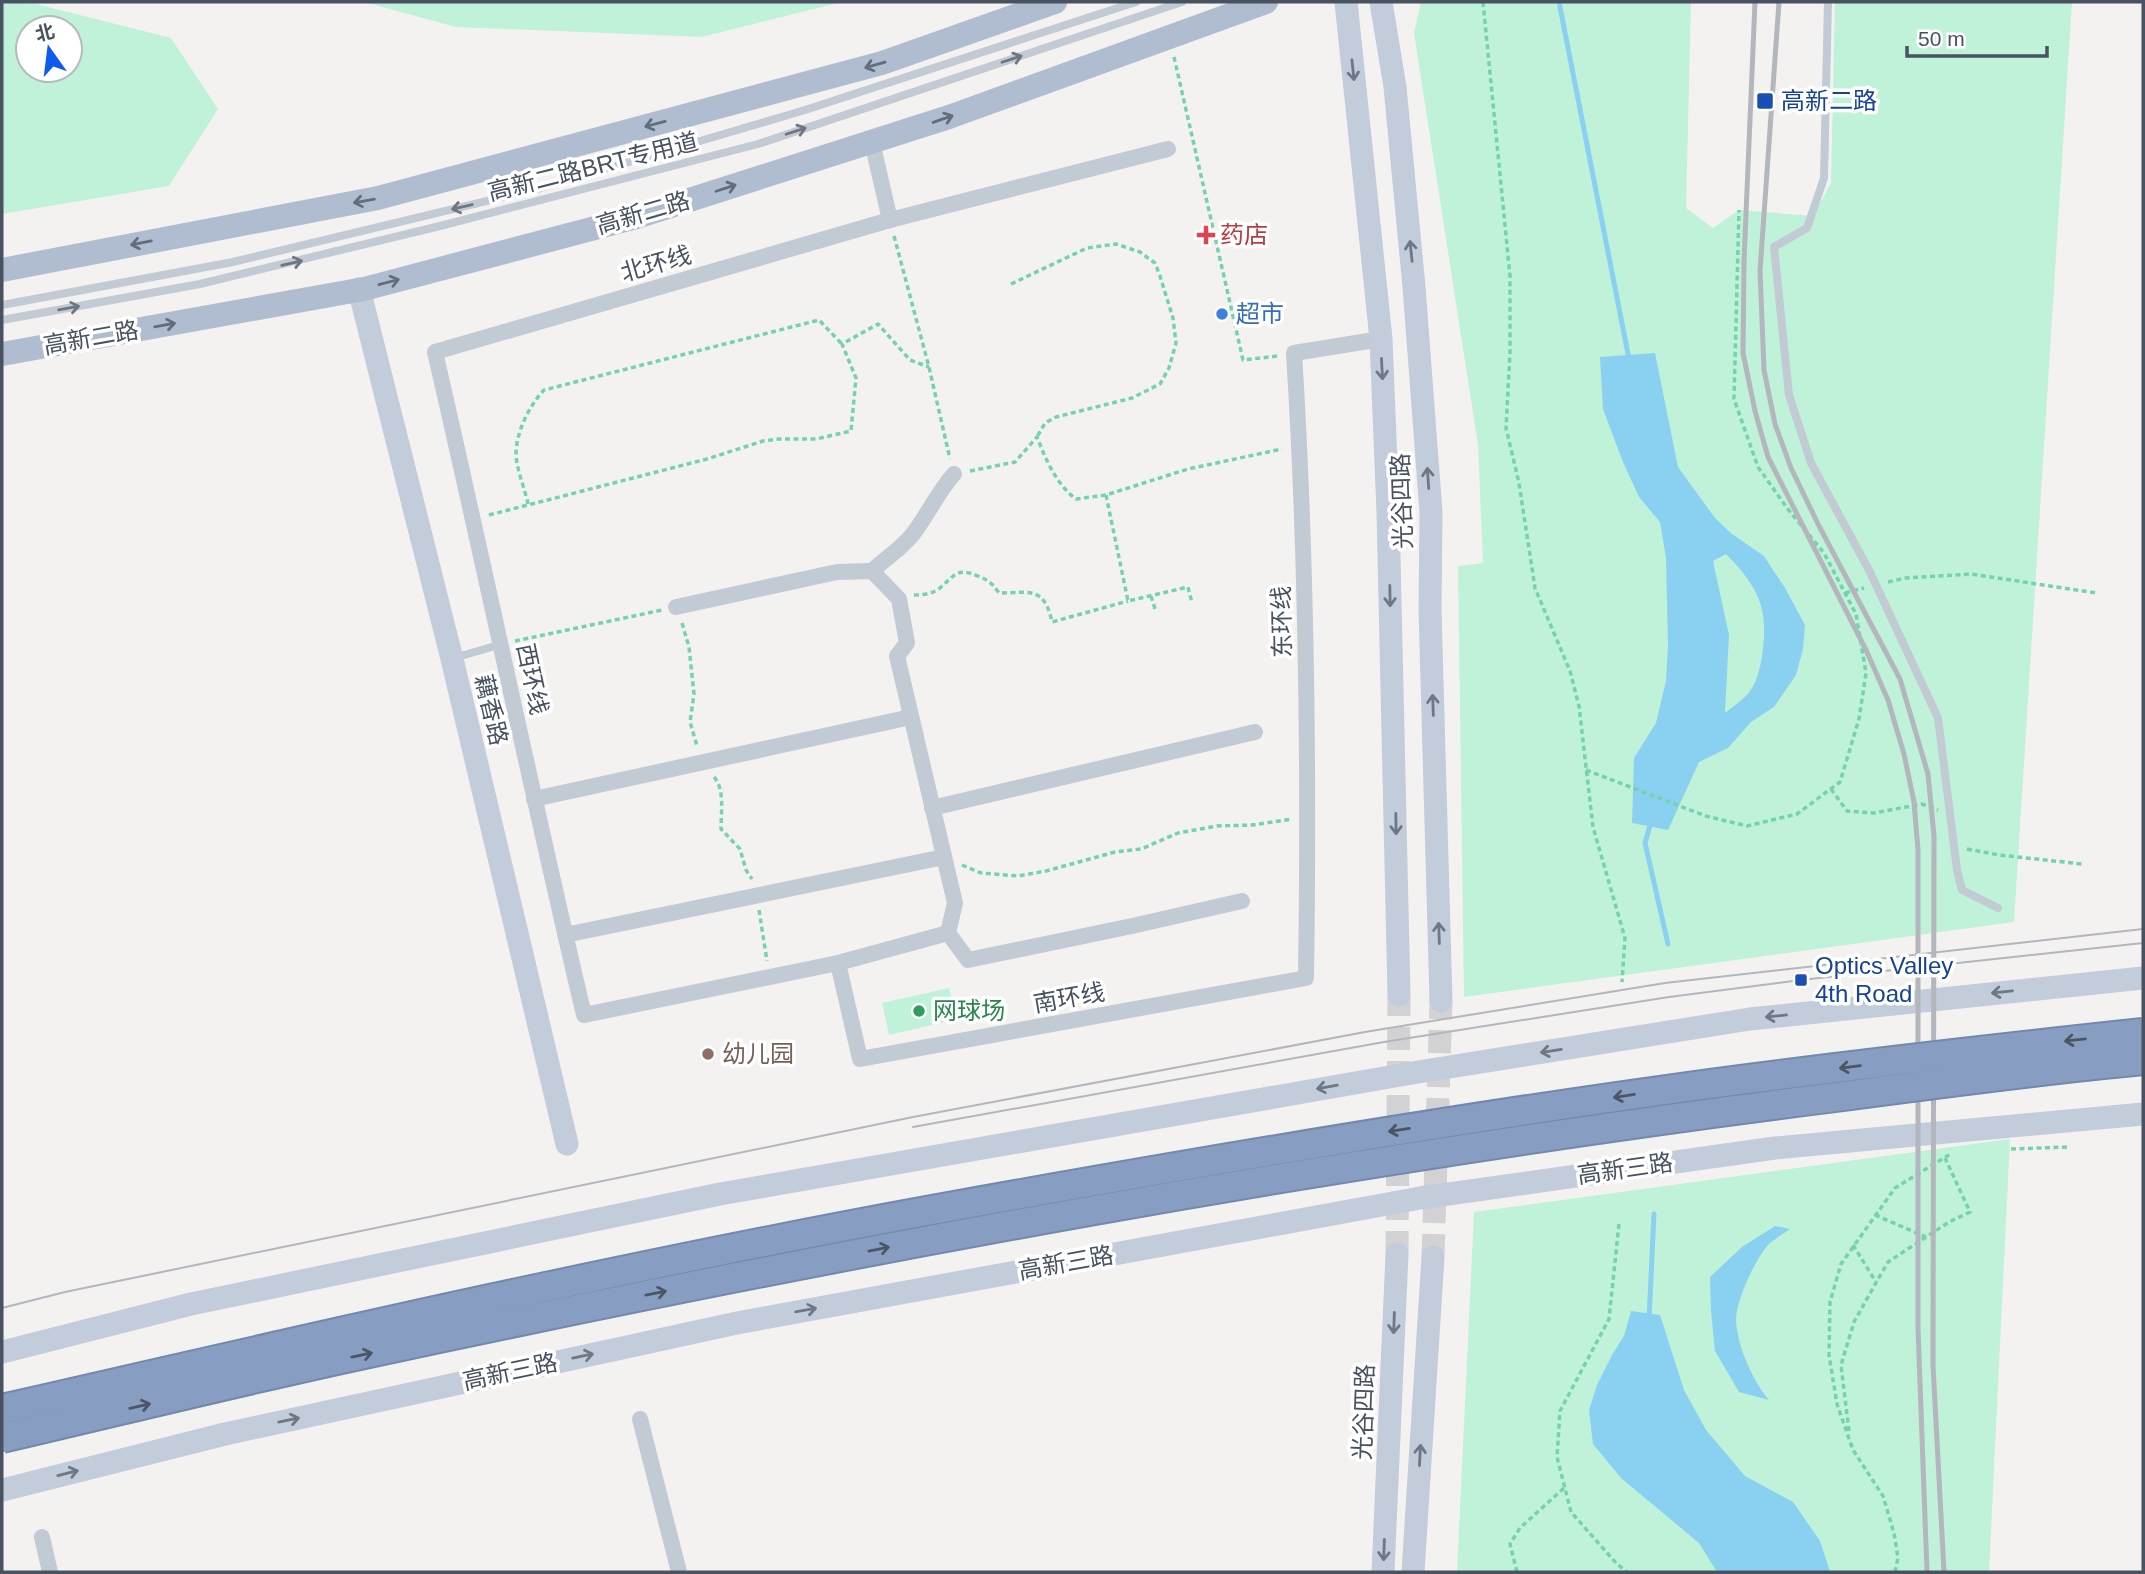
<svg xmlns="http://www.w3.org/2000/svg" width="2145" height="1574" viewBox="0 0 2145 1574" font-family="Helvetica,'Noto Sans SC',sans-serif">
	<style>
		.green { fill: #bff2d8; fill-rule: evenodd }
		.water { fill: #8ad1f1; fill-rule: evenodd }
		.lines { fill: none; stroke-linecap: round; stroke-linejoin: round }
		.stream { stroke: #8ad1f1; stroke-width: 5 }
		.secondary-tunnel { stroke: #d2d2d4; stroke-width: 23; stroke-dasharray: 23 11; stroke-linecap: butt }
		.path { stroke: #74d3ae; stroke-width: 3.5; stroke-dasharray: 5 3.5; stroke-linecap: butt }
		.lane { stroke: #c2cad3; stroke-width: 8 }
		.street { stroke: #c2cad3; stroke-width: 16 }
		.secondary { stroke: #c3ccdb; stroke-width: 23 }
		.primary { stroke: #b0bdd1; stroke-width: 24 }
		.tram { stroke: #b3b6bc; stroke-width: 2 }
		.rail { stroke: #b3b6bc; stroke-width: 5 }
		.highway-bridge-casing { stroke: #7289ae; stroke-width: 32; stroke-linecap: butt }
		.highway-bridge { stroke: #879ec2; stroke-width: 28 }
		.oneway { stroke: #6d7682 }
		.oneway2 { stroke: #626d7c }
		.oneway3 { stroke: #6d7785 }
		.oneway4 { stroke: #4b5665 }
		.transit-dot { fill: #1a4fb4; stroke: #fff; stroke-width: 2.5 }
		.health-dot { fill: #e0444e; stroke: #fff; stroke-width: 2.5 }
		.shop-dot { fill: #3f7fe0; stroke: #fff; stroke-width: 2.5 }
		.leisure-dot { fill: #2e9e5b; stroke: #fff; stroke-width: 2.5 }
		.education-dot { fill: #8d6e63; stroke: #fff; stroke-width: 2.5 }
		.labels { text-anchor: middle; stroke-width: 7; stroke-linejoin: round; paint-order: stroke }
		.transit-label { font-size: 24px; fill: #164399; stroke: #fff; text-anchor: start }
		.street-label { font-size: 24px; fill: #485260; stroke: #fff }
		.health-label { font-size: 24px; fill: #be3a42; stroke: #fff; text-anchor: start }
		.shop-label { font-size: 24px; fill: #366cbe; stroke: #fff; text-anchor: start }
		.leisure-label { font-size: 24px; fill: #27864d; stroke: #fff; text-anchor: start }
		.education-label { font-size: 24px; fill: #785e54; stroke: #fff; text-anchor: start }
	</style>
	<rect width="100%" height="100%" fill="#f4f2f1"/>
	<!-- green -->
	<g class="green">
		<path d="M2,2L36,4L171,38L218,109L169,186L2,214ZM70,28V70H28V28Z"/>
		<polygon points="364,2 842,2 702,37 456,27"/>
		<polygon points="1421,2 1691,2 1686,208 1713,228 1739,210 1813,216 1831,183 1835,2 2072,2 2014,922 1464,997 1458,566 1483,563 1478,445 1414,33"/>
		<polygon points="949,988 957,1019 889,1035 882,1003"/>
		<polygon points="2010,1139 1989,1572 1457,1572 1474,1212"/>
	</g>
	<!-- water -->
	<g class="water">
		<path d="M1655,353L1678,467L1715,518L1732,534L1764,556L1785,588L1805,625L1803,649L1796,675L1774,707L1751,722L1728,748L1699,762L1668,830L1632,823L1634,758L1656,723L1666,681L1668,645L1666,558L1660,522L1639,497L1623,462L1603,409L1600,357ZM1726,554C1759,588 1769,608 1762,656C1760,669 1756,686 1746,696C1740,702 1732,707 1725,713L1729,635L1713,561Z"/>
		<path d="M1775,1226L1790,1229C1783,1234 1774,1239 1768,1245C1755,1260 1736,1300 1736,1320C1737,1346 1753,1381 1769,1400L1739,1392L1715,1351L1711,1311L1710,1277L1742,1247Z"/>
		<polygon points="1631,1311 1660,1315 1684,1390 1706,1430 1745,1476 1793,1502 1820,1541 1830,1572 1717,1572 1699,1543 1621,1478 1593,1444 1589,1410 1597,1385 1612,1355 1624,1336"/>
	</g>
	<g class="lines">
		<!-- stream -->
		<g class="stream">
			<polyline points="1559,2 1629,359"/>
			<polyline points="1651,822 1645,843 1668,944"/>
			<polyline points="1649,1319 1654,1214"/>
		</g>
		<!-- secondary-tunnel -->
		<g class="secondary-tunnel">
			<polyline points="1397,1254 1399,995"/>
			<polyline points="1433,1257 1441,1001"/>
		</g>
		<!-- path -->
		<g class="path">
			<polyline points="1483,2 1510,276 1510,353 1506,428 1519,483 1535,588 1570,671 1579,706 1593,827 1625,938 1622,982"/>
			<polyline points="1174,57 1243,360 1278,356"/>
			<polyline points="894,236 929,367 950,459"/>
			<polyline points="1011,284 1087,248 1116,244 1140,252 1148,258 1155,263 1160,276 1173,318 1176,343 1169,368 1160,384 1132,398 1056,417 1045,423 1037,437"/>
			<path d="M970,471L1015,462L1037,437C1046,460 1056,484 1076,499L1106,495L1188,469L1282,449"/>
			<polyline points="1106,495 1128,601 1188,587 1192,603"/>
			<path d="M528,504C525,489 517,471 516,455C516,432 529,406 544,390L819,320L842,344"/>
			<polyline points="489,515 707,459 763,441 779,439 816,439 851,431 856,378 842,344 878,324 910,360 929,367"/>
			<polyline points="1888,582 1906,578 1971,574 2096,593"/>
			<polyline points="1845,593 1864,588"/>
			<path d="M914,595C923,595 933,594 940,588C955,575 957,567 978,576C988,580 992,583 999,593C1029,593 1044,585 1052,622L1128,601"/>
			<polyline points="1151,596 1156,612"/>
			<polyline points="682,623 689,647 694,694 690,722 697,746"/>
			<polyline points="515,641 662,610"/>
			<polyline points="1586,770 1706,816 1747,826 1797,814 1840,782 1859,719 1866,673 1856,614 1824,553 1787,508 1758,467 1734,399 1739,210"/>
			<path d="M714,777C725,790 721,812 721,829L740,849L746,870L752,879"/>
			<polyline points="1831,789 1847,811 1874,813 1922,804 1938,810"/>
			<polyline points="1967,849 1999,855 2082,864"/>
			<polyline points="962,865 981,873 1018,876 1046,871 1115,852 1141,849 1178,833 1217,826 1252,825 1292,819"/>
			<polyline points="759,910 767,961"/>
			<polyline points="2011,1149 2069,1147"/>
			<polyline points="1875,1215 1926,1237"/>
			<polyline points="1619,1224 1609,1319 1560,1411 1557,1457 1571,1512 1616,1563 1627,1572"/>
			<polyline points="1853,1245 1876,1282"/>
			<polyline points="1849,1431 1841,1365 1854,1322 1873,1288 1888,1262 1949,1222 1970,1212 1945,1158"/>
			<polyline points="1517,1572 1510,1544 1520,1528 1565,1487"/>
			<polyline points="1895,1572 1898,1558 1894,1533 1883,1496 1853,1450 1837,1404 1829,1355 1830,1302 1841,1264 1895,1188 1952,1153"/>
		</g>
		<!-- lane -->
		<g class="lane">
			<polyline points="1828,2 1824,178 1807,228 1774,247 1789,395 1811,463 1870,572 1938,718 1957,870 1962,890 1998,908"/>
			<polyline points="2,305 233,262 541,188 805,110 1136,2"/>
			<polyline points="2,320 200,284 440,226 758,144 1182,2"/>
			<polyline points="454,658 502,644"/>
		</g>
		<!-- street -->
		<g class="street">
			<polyline points="872,142 890,220"/>
			<path d="M1168,149L890,220L435,352C486,573 532,795 584,1015L838,963L860,1059L1306,978C1309,770 1307,561 1294,353L1381,339"/>
			<path d="M872,571C885,559 902,548 913,534C928,514 938,492 954,474"/>
			<polyline points="676,607 837,572 872,571 899,599 907,643 897,656 955,903 948,933"/>
			<polyline points="534,799 911,717"/>
			<polyline points="932,808 1255,732"/>
			<polyline points="565,935 944,857"/>
			<polyline points="838,963 948,933 968,960 1132,926 1242,901"/>
			<polyline points="640,1419 679,1572"/>
			<polyline points="42,1537 50,1572"/>
		</g>
		<!-- secondary -->
		<g class="secondary">
			<polyline points="1346,2 1381,339 1388,513 1399,995"/>
			<polyline points="1381,2 1395,87 1414,287 1431,512 1430,609 1441,1001"/>
			<polyline points="359,289 452,659 567,1144"/>
			<polyline points="2,1352 191,1304 720,1194 1418,1072 1750,1019 2143,978"/>
			<polyline points="2,1490 225,1434 737,1323 1420,1198 1775,1148 2143,1114"/>
			<polyline points="1383,1572 1397,1254"/>
			<polyline points="1413,1572 1433,1257"/>
		</g>
		<!-- primary -->
		<g class="primary">
			<polyline points="2,270 378,198 882,63 1055,2"/>
			<polyline points="2,354 364,289 633,218 949,117 1266,2"/>
		</g>
		<!-- tram -->
		<g class="tram">
			<polyline points="913,1127 1384,1042 1669,997 1801,980 2143,943"/>
			<polyline points="2,1308 65,1292 913,1117 1365,1032 1665,983 2143,929"/>
		</g>
		<!-- rail -->
		<g class="rail">
			<polyline points="1755,2 1744,261 1743,353 1755,411 1768,457 1866,650 1888,700 1904,754 1914,802 1918,850 1918,1329 1927,1572"/>
			<polyline points="1779,2 1760,271 1764,370 1775,424 1791,468 1819,526 1900,679 1928,774 1934,836 1933,1365 1944,1572"/>
		</g>
		<!-- highway-bridge casing -->
		<g class="highway-bridge-casing">
			<g id="highway-bridge">
				<path d="M2,1409C311,1338 620,1267 932,1210C1176,1166 1420,1124 1666,1090C1824,1068 1984,1050 2143,1033"/>
				<path d="M2,1438C122,1410 243,1380 364,1354C849,1250 1336,1160 1828,1098C1933,1084 2038,1070 2143,1060"/>
			</g>
		</g>
		<!-- highway-bridge -->
		<use href="#highway-bridge" class="highway-bridge"/>
	</g>
	<!-- one-way arrows -->
	<defs><path id="oneway-shaft" d="M-6 0H5M1.5-3L5.5 0L1.5 3" fill="none" stroke-width="1.6" stroke-linecap="round" stroke-linejoin="round" transform="scale(1.75)"/></defs>
	<g class="oneway">
		<use href="#oneway-shaft" transform="translate(1012 59) rotate(-18)"/>
		<use href="#oneway-shaft" transform="translate(796 131) rotate(-18)"/>
		<use href="#oneway-shaft" transform="translate(462 207) rotate(167)"/>
		<use href="#oneway-shaft" transform="translate(292 263) rotate(-13)"/>
		<use href="#oneway-shaft" transform="translate(69 308) rotate(-10)"/>
	</g>
	<g class="oneway2">
		<use href="#oneway-shaft" transform="translate(875 65) rotate(164)"/>
		<use href="#oneway-shaft" transform="translate(943 119) rotate(-19)"/>
		<use href="#oneway-shaft" transform="translate(655 124) rotate(165)"/>
		<use href="#oneway-shaft" transform="translate(726 188) rotate(-18)"/>
		<use href="#oneway-shaft" transform="translate(364 201) rotate(170)"/>
		<use href="#oneway-shaft" transform="translate(141 243) rotate(169)"/>
		<use href="#oneway-shaft" transform="translate(389 282) rotate(-15)"/>
		<use href="#oneway-shaft" transform="translate(165 325) rotate(-10)"/>
	</g>
	<g class="oneway3">
		<use href="#oneway-shaft" transform="translate(1353 70) rotate(84)"/>
		<use href="#oneway-shaft" transform="translate(1411 251) rotate(-96)"/>
		<use href="#oneway-shaft" transform="translate(1382 369) rotate(87)"/>
		<use href="#oneway-shaft" transform="translate(1428 478) rotate(-94)"/>
		<use href="#oneway-shaft" transform="translate(1390 596) rotate(89)"/>
		<use href="#oneway-shaft" transform="translate(1433 705) rotate(-92)"/>
		<use href="#oneway-shaft" transform="translate(1396 824) rotate(89)"/>
		<use href="#oneway-shaft" transform="translate(1439 933) rotate(-92)"/>
		<use href="#oneway-shaft" transform="translate(2002 992) rotate(174)"/>
		<use href="#oneway-shaft" transform="translate(1776 1016) rotate(174)"/>
		<use href="#oneway-shaft" transform="translate(1551 1051) rotate(171)"/>
		<use href="#oneway-shaft" transform="translate(1327 1087) rotate(170)"/>
		<use href="#oneway-shaft" transform="translate(806 1310) rotate(-10)"/>
		<use href="#oneway-shaft" transform="translate(1394 1323) rotate(92)"/>
		<use href="#oneway-shaft" transform="translate(583 1356) rotate(-12)"/>
		<use href="#oneway-shaft" transform="translate(289 1420) rotate(-12)"/>
		<use href="#oneway-shaft" transform="translate(1420 1455) rotate(-87)"/>
		<use href="#oneway-shaft" transform="translate(68 1473) rotate(-14)"/>
		<use href="#oneway-shaft" transform="translate(1384 1550) rotate(92)"/>
	</g>
	<g class="oneway4">
		<use href="#oneway-shaft" transform="translate(2075 1040) rotate(174)"/>
		<use href="#oneway-shaft" transform="translate(1850 1067) rotate(173)"/>
		<use href="#oneway-shaft" transform="translate(1624 1096) rotate(171)"/>
		<use href="#oneway-shaft" transform="translate(1399 1130) rotate(171)"/>
		<use href="#oneway-shaft" transform="translate(879 1249) rotate(-11)"/>
		<use href="#oneway-shaft" transform="translate(656 1293) rotate(-11)"/>
		<use href="#oneway-shaft" transform="translate(362 1355) rotate(-12)"/>
		<use href="#oneway-shaft" transform="translate(140 1406) rotate(-13)"/>
	</g>
	<!-- markers -->
	<g class="transit-dot">
		<rect x="1756" y="92" width="18" height="18" rx="3.5"/>
		<rect x="1794" y="973" width="14" height="14" rx="3.5"/>
	</g>
	<path class="health-dot" d="M1202.5 224.5h7v7h7v7h-7v7h-7v-7h-7v-7h7z"/>
	<circle class="shop-dot" cx="1222" cy="314" r="7"/>
	<circle class="leisure-dot" cx="919" cy="1011" r="7"/>
	<circle class="education-dot" cx="708" cy="1054" r="7"/>
	<g class="labels">
		<!-- transit labels -->
		<g class="transit-label">
			<text x="1781" y="109">高新二路</text>
			<text x="1815" y="974">Optics Valley<tspan x="1815" dy="28">4th Road</tspan></text>
		</g>
		<!-- street labels -->
		<g class="street-label">
			<text transform="translate(593 167) rotate(-14)" y="8">高新二路BRT专用道</text>
			<text transform="translate(643 213) rotate(-16)" y="8">高新二路</text>
			<text transform="translate(656 264) rotate(-16)" y="8">北环线</text>
			<text transform="translate(91 338) rotate(-10)" y="8">高新二路</text>
			<text transform="translate(1402 501) rotate(-92)" y="8">光谷四路</text>
			<text transform="translate(1282 622) rotate(-91)" y="8">东环线</text>
			<text transform="translate(532 679) rotate(78)" y="8">西环线</text>
			<text transform="translate(491 710) rotate(77)" y="8">藕香路</text>
			<text transform="translate(1069 998) rotate(-10)" y="8">南环线</text>
			<text transform="translate(1625 1169) rotate(-8)" y="8">高新三路</text>
			<text transform="translate(1066 1263) rotate(-10)" y="8">高新三路</text>
			<text transform="translate(510 1372) rotate(-12)" y="8">高新三路</text>
			<text transform="translate(1364 1412) rotate(-88)" y="8">光谷四路</text>
		</g>
		<!-- health labels -->
		<g class="health-label">
			<text x="1220" y="243">药店</text>
		</g>
		<!-- shop labels -->
		<g class="shop-label">
			<text x="1236" y="322">超市</text>
		</g>
		<!-- leisure labels -->
		<g class="leisure-label">
			<text x="933" y="1019">网球场</text>
		</g>
		<!-- education labels -->
		<g class="education-label">
			<text x="722" y="1062">幼儿园</text>
		</g>
	</g>
	<!-- border -->
	<rect width="2145" height="1574" fill="none" stroke="#485260" stroke-width="7"/>
	<!-- north arrow -->
	<g transform="translate(49 49) rotate(346)"><circle r="33" fill="#ffffff" stroke="#b6babf" stroke-width="2"/>
	<path d="M0-5L12 26L0 18L-12 26Z" fill="#0f5bf0"/>
	<text y="-10" font-size="19" font-weight="bold" text-anchor="middle" fill="#485260">北</text>
	</g>
	<!-- scale -->
	<path d="M1907 46v10h140v-10" fill="none" stroke="#485260" stroke-width="3.5"/>
	<text x="1918" y="46" font-size="21" fill="#485260" stroke="#ffffff" stroke-width="5" paint-order="stroke">50 m</text>
</svg>
